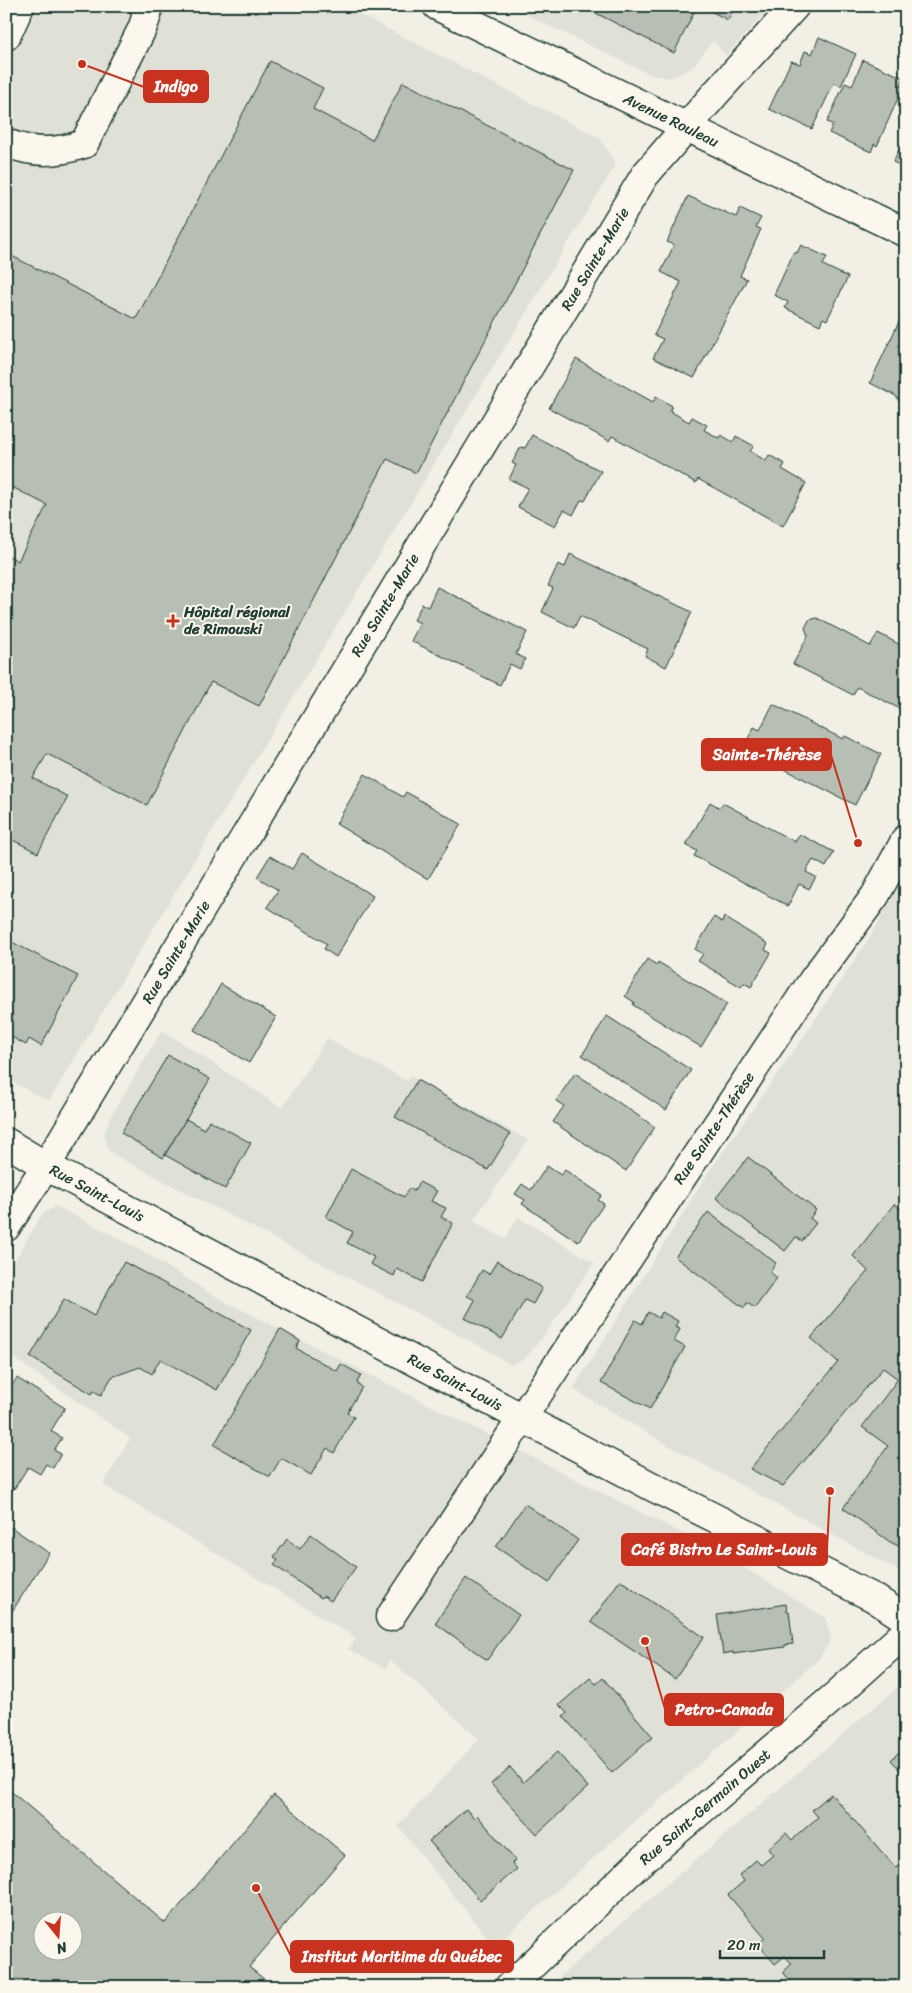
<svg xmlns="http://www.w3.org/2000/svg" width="912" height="1993" viewBox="0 0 912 1993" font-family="Sriracha,sans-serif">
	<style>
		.built { fill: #e0e1d6 }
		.building { fill: #b7beb3; stroke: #1f3d34; fill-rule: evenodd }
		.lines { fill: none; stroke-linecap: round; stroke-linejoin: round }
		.minor-casing { stroke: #1f3d34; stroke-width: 31 }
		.minor { stroke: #fbf7ec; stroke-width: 28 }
		.poi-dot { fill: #c8321e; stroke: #fbf7ec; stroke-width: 2 }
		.labels { text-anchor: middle; stroke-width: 4; stroke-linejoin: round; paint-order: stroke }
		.street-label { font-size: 15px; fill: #1f3d34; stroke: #fbf7ec }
		.poi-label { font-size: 15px; font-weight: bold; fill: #1f3d34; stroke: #fbf7ec; text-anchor: start }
		.leader { fill: none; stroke: #c8321e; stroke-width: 2 }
		.callout-dot { fill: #c8321e; stroke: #fbf7ec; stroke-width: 2 }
		.callout { fill: #c8321e; stroke: #c8321e; stroke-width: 2 }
		.callout-label { font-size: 16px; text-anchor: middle; font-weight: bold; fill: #fff }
	</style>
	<rect width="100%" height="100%" fill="#f2f0e5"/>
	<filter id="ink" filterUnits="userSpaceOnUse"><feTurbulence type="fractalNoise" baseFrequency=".02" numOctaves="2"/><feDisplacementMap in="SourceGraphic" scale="10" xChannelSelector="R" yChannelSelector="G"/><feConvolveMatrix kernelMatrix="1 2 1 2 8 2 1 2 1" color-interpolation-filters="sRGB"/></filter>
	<g filter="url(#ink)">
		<!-- built -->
		<g class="built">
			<polygon points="6,6 343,6 600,138 616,164 49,1101 6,1079"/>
			<polygon points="519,6 771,6 726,56 713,41 692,68 671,78 651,75 528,16"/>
			<polygon points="906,875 906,1575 671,1447 573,1389 708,1173 806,1033 871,935"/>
			<polygon points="162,1030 282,1108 327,1038 407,1081 411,1076 528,1140 473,1221 505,1239 518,1217 594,1263 546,1333 526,1358 511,1365 489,1351 114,1155 107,1148 104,1134 111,1116"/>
			<polygon points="56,1206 134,1246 213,1295 719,1552 826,1618 831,1640 818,1660 494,1946 398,1826 479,1739 390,1660 386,1669 348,1649 356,1638 103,1485 130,1438 6,1353 6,1275 42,1214"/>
			<polygon points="906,1680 906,1987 547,1987"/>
		</g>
		<!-- building -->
		<g class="building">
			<polygon points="582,6 697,6 674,53"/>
			<polygon points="701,6 735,6 728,20"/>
			<polygon points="819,37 856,54 841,86 834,83 812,129 769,109 791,61 800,64 805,51 812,54"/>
			<polygon points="863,60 904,78 900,86 903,87 877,146 874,144 871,152 829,133 833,125 827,122 845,83 852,86"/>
			<polygon points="270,61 323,88 313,109 372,140 403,82 574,170 416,473 387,459 259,706 211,682 147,805 47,754 33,778 68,797 38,853 9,838 6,843 6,554 18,561 47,505 6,484 6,253 136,319"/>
			<polygon points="906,135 906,168 893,162"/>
			<polygon points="688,196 736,217 740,208 761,218 756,227 761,229 740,276 747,279 694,378 653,358 663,339 654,335 681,282 661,272 674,245 667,242"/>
			<polygon points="801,245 827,257 823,265 848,277 827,320 823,318 820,325 785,308 788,302 774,295 794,252 797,253"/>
			<polygon points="904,311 906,311 905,403 898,400 896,396 870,383"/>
			<polygon points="576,359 653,402 656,396 672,406 670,411 689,422 692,417 707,425 704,430 719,438 721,435 733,442 736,436 754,446 750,451 766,461 769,455 785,464 782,469 806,483 783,526 698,479 696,483 612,436 609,441 549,408"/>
			<polygon points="532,435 601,471 585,501 581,500 573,515 564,510 555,526 518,507 528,488 509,479 516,465 512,463 521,447 525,448"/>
			<polygon points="570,554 692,612 666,667 645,656 648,649 580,616 574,628 542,612 553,588 548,586 558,564 565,567"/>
			<polygon points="437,587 527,632 516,654 525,659 520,669 510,664 500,685 411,641 420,623 414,620 422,604 428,607"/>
			<polygon points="817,618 870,646 878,633 906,648 906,712 857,687 853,695 793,664 808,636 805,628 809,620"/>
			<polygon points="773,704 843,739 845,736 881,754 855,805 743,748 754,727 760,730"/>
			<polygon points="365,774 403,797 406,792 461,824 428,879 336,824"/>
			<polygon points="710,802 720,808 723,803 795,842 799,834 834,852 826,867 813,860 806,872 816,877 809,889 799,884 788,906 694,856 697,851 686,845"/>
			<polygon points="302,853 373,896 336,957 324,949 327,944 267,907 278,890 257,877 270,856 292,869"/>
			<polygon points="714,917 722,922 724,917 768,944 765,950 771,953 751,987 744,983 741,987 698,961 703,954 695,949"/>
			<polygon points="6,939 78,976 41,1046 29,1039 26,1045 6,1034"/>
			<polygon points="647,959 657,965 658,962 727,1004 701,1047 633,1005 634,1002 625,996"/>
			<polygon points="221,984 276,1017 249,1063 194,1030"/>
			<polygon points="607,1016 691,1070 666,1110 582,1055"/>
			<polygon points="168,1055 210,1079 163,1158 121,1133"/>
			<polygon points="575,1073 655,1127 626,1171 553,1122 564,1106 556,1101"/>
			<polygon points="417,1080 510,1134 488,1170 395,1117"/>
			<polygon points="186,1119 204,1129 209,1120 251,1143 225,1189 165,1155"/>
			<polygon points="748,1157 816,1210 810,1218 816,1223 802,1241 796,1237 785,1251 716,1198"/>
			<polygon points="547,1166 561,1175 565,1170 602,1195 598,1200 604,1204 578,1242 522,1204 525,1200 515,1194 522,1184 531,1190"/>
			<polygon points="351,1169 404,1197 409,1188 414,1191 419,1182 437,1191 431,1201 446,1208 441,1217 453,1223 422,1282 397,1269 394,1276 370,1264 374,1257 347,1243 353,1232 326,1217"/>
			<polygon points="894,1204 906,1213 906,1547 901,1547 890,1542 843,1508 888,1446 862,1427 898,1379 883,1368 783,1486 750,1469 838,1362 811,1338 868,1271 853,1256"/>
			<polygon points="708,1212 776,1263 770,1272 777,1278 755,1308 747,1303 744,1308 675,1257"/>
			<polygon points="497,1261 542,1288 533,1304 525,1300 502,1339 465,1318 475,1300 467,1296 482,1270 489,1274"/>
			<polygon points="124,1262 251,1330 217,1390 160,1359 152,1374 140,1367 112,1377 101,1395 94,1391 92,1394 30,1357 64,1299 94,1316"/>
			<polygon points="648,1312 659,1318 662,1312 678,1321 675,1327 680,1329 674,1341 685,1347 650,1409 601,1383 635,1320 642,1324"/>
			<polygon points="280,1329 300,1341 296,1348 337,1371 341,1364 361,1375 357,1383 362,1387 347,1413 354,1417 334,1453 327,1448 311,1475 281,1458 270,1477 214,1445"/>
			<polygon points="17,1378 65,1408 51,1431 62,1438 54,1450 61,1454 53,1468 46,1464 40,1474 28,1467 14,1489 6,1485 6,1394"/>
			<polygon points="525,1504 578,1540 549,1583 496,1547"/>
			<polygon points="11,1527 49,1553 6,1621 6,1534"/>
			<polygon points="311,1534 356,1567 331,1601 323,1596 321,1598 274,1565 278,1560 274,1557 287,1539 300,1549"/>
			<polygon points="466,1578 519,1615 487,1660 435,1623"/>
			<polygon points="620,1580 704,1637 675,1679 591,1622"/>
			<polygon points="786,1604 787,1611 789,1611 793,1644 785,1645 785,1647 733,1654 733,1652 723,1654 717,1615"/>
			<polygon points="590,1678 596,1684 603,1678 653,1737 612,1773 563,1716 567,1713 559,1705"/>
			<polygon points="906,1745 906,1776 891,1760"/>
			<polygon points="557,1752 588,1787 537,1834 491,1784 510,1767 523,1782"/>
			<path d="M6,1787L165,1923L274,1795L345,1855L249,1967L270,1984L267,1987H6ZM42,1920H72V1950H42Z"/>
			<polygon points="831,1794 896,1868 903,1862 906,1865 906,1987 795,1987 783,1972 792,1964 785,1956 775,1964 758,1944 765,1938 728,1895 744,1881 739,1875 756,1860 761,1865 773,1855 768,1849 786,1833 792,1840 818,1817 812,1810"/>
			<polygon points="466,1809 474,1818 477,1815 515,1860 512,1863 517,1869 480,1900 429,1841"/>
		</g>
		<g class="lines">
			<!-- minor casing -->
			<g class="minor-casing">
				<g id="minor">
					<polyline points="437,6 906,233"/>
					<polyline points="6,36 20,6"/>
					<path d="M6,143C35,154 56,153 84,144L142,29L147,15L144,6"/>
					<polyline points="6,1142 46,1166 651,1486 874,1598 906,1619"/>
					<polyline points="6,1227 46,1166 645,175 715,94 795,6"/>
					<polyline points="390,1617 813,980 875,896 906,839"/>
					<polyline points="509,1987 637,1865 835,1696 906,1632"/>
				</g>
			</g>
			<!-- minor -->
			<use href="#minor" class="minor"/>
		</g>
	</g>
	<!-- markers -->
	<path class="poi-dot" d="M170.5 613.5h5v5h5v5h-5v5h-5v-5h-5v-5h5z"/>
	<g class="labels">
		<!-- street labels -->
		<g class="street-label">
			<text transform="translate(671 120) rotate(26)" y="5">Avenue Rouleau</text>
			<text transform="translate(595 259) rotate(-59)" y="5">Rue Sainte-Marie</text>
			<text transform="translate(385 605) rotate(-59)" y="5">Rue Sainte-Marie</text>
			<text transform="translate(176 952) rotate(-59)" y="5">Rue Sainte-Marie</text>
			<text transform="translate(714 1128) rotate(-56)" y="5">Rue Sainte-Thérèse</text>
			<text transform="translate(97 1193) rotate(28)" y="5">Rue Saint-Louis</text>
			<text transform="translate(455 1382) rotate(28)" y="5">Rue Saint-Louis</text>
			<text transform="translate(705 1807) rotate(-41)" y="5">Rue Saint-Germain Ouest</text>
		</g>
		<!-- poi labels -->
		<g class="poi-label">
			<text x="184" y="617">Hôpital régional<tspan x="184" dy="17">de Rimouski</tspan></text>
		</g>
	</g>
	<!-- callouts -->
	<path class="leader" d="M82 64L144 87M858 843L831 755M830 1491L827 1549M645 1641L665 1709M256 1888L291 1956"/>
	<g class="callout-dot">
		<circle cx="82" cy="64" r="5"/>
		<circle cx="858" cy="843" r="5"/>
		<circle cx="830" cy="1491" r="5"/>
		<circle cx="645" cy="1641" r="5"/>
		<circle cx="256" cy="1888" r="5"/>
	</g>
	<g class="callout">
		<rect x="144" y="71" width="64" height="31" rx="5"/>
		<rect x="702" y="739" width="129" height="31" rx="5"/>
		<rect x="622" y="1534" width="205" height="31" rx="5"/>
		<rect x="665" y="1694" width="118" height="31" rx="5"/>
		<rect x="291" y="1941" width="222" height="31" rx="5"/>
	</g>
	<g class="callout-label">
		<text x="176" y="92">Indigo</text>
		<text x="767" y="760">Sainte-Thérèse</text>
		<text x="724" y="1555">Café Bistro Le Saint-Louis</text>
		<text x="724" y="1715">Petro-Canada</text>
		<text x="402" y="1962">Institut Maritime du Québec</text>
	</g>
	<!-- margin -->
	<rect width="912" height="1993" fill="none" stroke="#fbf7ec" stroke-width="25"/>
	<rect x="12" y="12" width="887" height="1968" fill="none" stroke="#1f3d34" stroke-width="2" filter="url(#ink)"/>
	<!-- north arrow -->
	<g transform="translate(58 1936) rotate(163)"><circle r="24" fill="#fbf7ec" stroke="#a3ada2"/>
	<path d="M0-4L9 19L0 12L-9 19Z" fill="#c8321e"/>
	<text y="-8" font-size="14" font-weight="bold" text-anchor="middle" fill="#1f3d34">N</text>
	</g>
	<!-- scale -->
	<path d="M720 1950v8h104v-8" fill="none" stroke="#1f3d34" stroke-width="2.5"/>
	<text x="727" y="1950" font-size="15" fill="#1f3d34" stroke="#fbf7ec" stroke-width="4" paint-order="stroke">20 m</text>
</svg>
